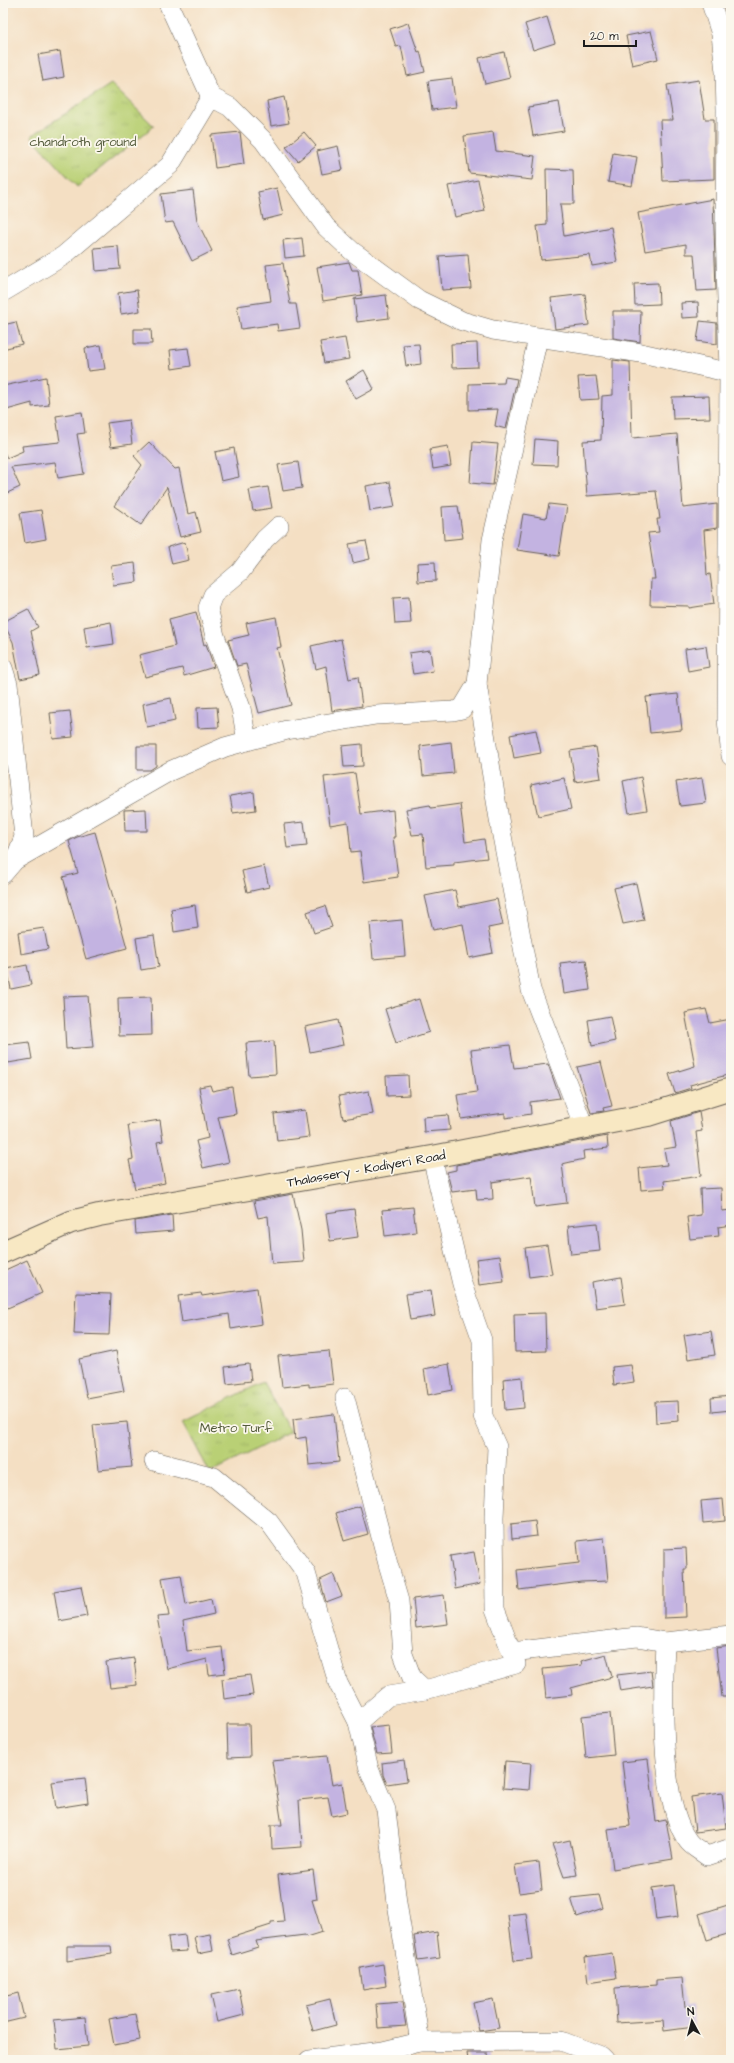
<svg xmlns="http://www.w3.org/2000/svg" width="734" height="2063" viewBox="0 0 734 2063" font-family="'Architects Daughter',sans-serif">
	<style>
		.park { fill: url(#park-tufts); stroke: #6a7648 }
		.building { fill: #c3b3e1 }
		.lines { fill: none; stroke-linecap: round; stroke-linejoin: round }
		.street-casing { stroke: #686056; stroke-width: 20 }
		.secondary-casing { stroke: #686056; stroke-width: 24 }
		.street { stroke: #fff; stroke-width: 19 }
		.secondary { stroke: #f8e8c3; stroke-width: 22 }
		.labels { text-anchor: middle; stroke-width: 3.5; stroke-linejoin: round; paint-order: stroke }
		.park-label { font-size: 13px; fill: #535b3b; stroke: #fbf7ec }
		.street-label { font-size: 13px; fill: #1c1c1c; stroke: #fbf7ec }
	</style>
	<defs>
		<pattern id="park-tufts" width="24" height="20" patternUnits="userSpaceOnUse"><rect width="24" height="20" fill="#b9d075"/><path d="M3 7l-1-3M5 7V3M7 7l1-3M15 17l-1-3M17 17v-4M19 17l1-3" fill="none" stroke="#9eb265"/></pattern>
	</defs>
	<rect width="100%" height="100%" fill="#fbf7ec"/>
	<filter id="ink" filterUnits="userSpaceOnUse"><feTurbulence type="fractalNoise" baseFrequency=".025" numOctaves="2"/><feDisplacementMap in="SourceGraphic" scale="8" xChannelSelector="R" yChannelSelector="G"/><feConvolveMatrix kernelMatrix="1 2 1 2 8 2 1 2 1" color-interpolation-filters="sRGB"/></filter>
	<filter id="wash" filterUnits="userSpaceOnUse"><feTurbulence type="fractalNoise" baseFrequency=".012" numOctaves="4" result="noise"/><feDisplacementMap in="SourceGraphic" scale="16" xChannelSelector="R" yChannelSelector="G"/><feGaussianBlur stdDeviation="0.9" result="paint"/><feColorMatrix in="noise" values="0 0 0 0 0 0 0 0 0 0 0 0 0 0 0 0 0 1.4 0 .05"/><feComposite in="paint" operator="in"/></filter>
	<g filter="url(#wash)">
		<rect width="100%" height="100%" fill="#f4dfc3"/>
		<!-- park -->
		<g class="park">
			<polygon points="111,84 154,126 77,187 31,136"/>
			<polygon points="263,1382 290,1432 210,1473 183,1422"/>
		</g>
		<g id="blocks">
			<!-- building -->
			<g class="building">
				<polygon points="547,17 555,43 533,50 525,24"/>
				<polygon points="408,23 418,52 420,51 425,72 407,76 401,46 396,47 390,29"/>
				<polygon points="651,31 658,59 632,65 626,36"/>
				<polygon points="60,51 64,77 43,81 38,55"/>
				<polygon points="504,52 510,78 485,84 479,58"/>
				<polygon points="452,78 456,107 432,110 428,81"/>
				<polygon points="699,80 705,119 714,119 714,179 663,181 660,120 673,120 667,85"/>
				<polygon points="284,97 289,123 271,126 267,101"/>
				<polygon points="559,102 564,131 533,136 528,107"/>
				<polygon points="240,132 244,164 215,168 211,135"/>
				<polygon points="304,132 316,146 298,161 286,147"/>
				<polygon points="493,132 496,151 535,156 532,180 469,173 464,136"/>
				<polygon points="338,146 343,170 322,174 317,151"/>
				<polygon points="613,153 637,157 632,186 608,182"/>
				<polygon points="546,169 573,170 574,204 560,204 564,236 611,227 617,262 592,266 590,255 541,260 537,226 547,225"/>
				<polygon points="478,180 485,211 455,217 448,186"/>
				<polygon points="277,188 283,215 263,220 258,192"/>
				<polygon points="193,190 197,221 212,251 192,261 173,222 165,223 161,194"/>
				<polygon points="713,199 716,290 697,291 694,254 686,254 686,244 645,251 638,213"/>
				<polygon points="302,238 304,256 285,258 283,240"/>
				<polygon points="118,246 120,269 96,271 94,248"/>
				<polygon points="468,254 471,288 442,290 439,256"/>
				<polygon points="349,262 352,270 358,270 362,295 323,301 317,267"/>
				<polygon points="283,263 290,304 296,304 300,328 278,331 277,324 241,329 237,306 271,301 266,265"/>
				<polygon points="658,283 659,304 635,305 634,284"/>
				<polygon points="137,290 140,311 121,314 118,293"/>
				<polygon points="585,294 589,325 555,329 551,298"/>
				<polygon points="386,295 389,318 357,322 354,299"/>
				<polygon points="698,302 699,317 682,318 681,303"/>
				<polygon points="613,311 641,311 640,342 613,338"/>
				<polygon points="700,321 717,323 717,344 697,341"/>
				<polygon points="16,322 22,344 3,349 3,325"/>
				<polygon points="134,329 151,329 152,344 134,344"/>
				<polygon points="345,338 349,359 324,363 320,342"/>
				<polygon points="477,343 478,367 452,368 451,344"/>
				<polygon points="419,344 421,364 406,366 403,345"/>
				<polygon points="101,345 105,369 88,371 85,348"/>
				<polygon points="188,348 191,366 172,369 170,350"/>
				<polygon points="613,360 630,362 632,438 677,434 683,508 717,504 717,528 704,530 707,575 710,574 714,604 689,608 689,606 650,605 651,579 655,579 648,533 659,532 657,519 660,519 656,491 587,496 583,441 601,440 602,396 613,395"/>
				<polygon points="364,370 374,389 356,399 346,381"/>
				<polygon points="596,376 599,399 580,400 578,377"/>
				<polygon points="46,377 49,405 32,407 32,403 3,411 3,386"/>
				<polygon points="505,377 517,379 506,429 495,426 498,409 469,410 469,384 504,383"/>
				<polygon points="709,396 710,418 673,419 672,397"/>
				<polygon points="82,412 85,433 77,434 84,474 58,478 55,462 11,467 20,487 3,495 3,450 7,458 23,451 22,446 60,442 56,416"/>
				<polygon points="129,420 132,444 111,447 107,423"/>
				<polygon points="535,439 558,441 557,465 533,464"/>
				<polygon points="149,442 175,469 179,468 188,514 196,512 201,532 180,537 167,487 141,525 114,506 142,465 134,456"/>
				<polygon points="473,442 498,444 493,485 470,483"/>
				<polygon points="448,446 451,466 433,469 430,449"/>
				<polygon points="234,448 239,477 221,481 215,452"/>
				<polygon points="298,462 302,488 283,491 278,465"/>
				<polygon points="390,482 395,507 370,511 366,486"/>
				<polygon points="268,487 272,508 253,511 249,490"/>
				<polygon points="549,504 567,506 559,556 517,550 523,514 546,518"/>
				<polygon points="458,506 463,538 444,540 442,507"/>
				<polygon points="41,510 46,539 25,543 20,513"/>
				<polygon points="366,541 370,559 353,563 349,544"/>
				<polygon points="185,542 189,560 172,564 168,547"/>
				<polygon points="435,562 436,581 418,582 417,563"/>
				<polygon points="135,563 137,582 113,585 111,566"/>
				<polygon points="409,597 411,623 395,624 393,598"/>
				<polygon points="28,609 38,627 31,631 40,675 20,679 13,642 3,622"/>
				<polygon points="196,612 204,645 206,644 214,667 184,676 182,668 145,677 139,655 175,646 169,619"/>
				<polygon points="276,617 281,647 277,648 291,705 259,713 246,664 237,666 228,640 249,635 246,623"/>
				<polygon points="111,622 114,644 87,648 84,627"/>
				<polygon points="341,639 349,679 358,677 362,706 332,711 326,666 316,669 311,646"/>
				<polygon points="706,646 709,667 688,671 685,649"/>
				<polygon points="430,650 433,671 413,674 409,653"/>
				<polygon points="678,694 682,730 650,733 646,697"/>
				<polygon points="171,698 175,721 147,727 143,704"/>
				<polygon points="217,707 219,727 198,728 197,708"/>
				<polygon points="70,711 73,737 53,739 50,713"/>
				<polygon points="536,730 541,753 514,758 510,735"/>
				<polygon points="451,742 454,773 423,776 420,746"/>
				<polygon points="362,744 363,766 344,767 342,746"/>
				<polygon points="137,746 156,746 156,766 150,770 137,770"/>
				<polygon points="596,747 601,778 575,782 570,751"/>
				<polygon points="355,773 361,814 393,810 395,837 393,837 398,877 364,882 360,851 351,852 348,822 330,825 324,777"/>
				<polygon points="641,777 647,810 629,813 623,781"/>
				<polygon points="564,778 571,809 538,816 531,785"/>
				<polygon points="702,778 706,803 680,806 676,782"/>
				<polygon points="254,792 256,810 233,813 230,796"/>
				<polygon points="460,804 465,842 484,839 487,858 454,862 454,865 426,867 423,834 412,835 406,809 430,805 431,808"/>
				<polygon points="146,809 147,831 125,831 124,810"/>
				<polygon points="304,822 307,846 287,848 284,824"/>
				<polygon points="95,832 127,948 86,959 63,877 78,873 69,841 77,837"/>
				<polygon points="264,866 269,887 247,892 242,871"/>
				<polygon points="636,883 644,920 623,924 614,888"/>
				<polygon points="455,890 459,907 497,899 503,925 488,928 493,953 469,958 463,924 433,930 425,896"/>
				<polygon points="195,905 198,928 174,932 171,909"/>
				<polygon points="325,906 332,927 314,933 307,912"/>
				<polygon points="402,920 405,956 373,959 370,923"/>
				<polygon points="44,928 48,949 21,954 18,932"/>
				<polygon points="154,935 159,967 141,970 136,938"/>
				<polygon points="586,960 590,990 564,994 560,963"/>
				<polygon points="27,965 31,985 11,989 7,969"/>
				<polygon points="88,996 93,1047 66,1049 63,997"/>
				<polygon points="151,997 152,1035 119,1036 118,998"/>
				<polygon points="419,999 429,1032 396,1043 385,1009"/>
				<polygon points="706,1009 710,1023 731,1019 731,1074 690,1085 691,1088 675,1093 669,1074 695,1066 685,1013"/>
				<polygon points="610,1016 615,1041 592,1046 588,1020"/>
				<polygon points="338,1020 343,1045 310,1052 305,1027"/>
				<polygon points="274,1041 276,1074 249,1076 246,1043"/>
				<polygon points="29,1042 32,1059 8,1063 5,1045"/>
				<polygon points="510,1045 514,1068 548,1064 560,1098 530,1102 531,1114 505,1118 505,1113 461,1119 457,1095 477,1092 471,1050"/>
				<polygon points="601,1062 612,1106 603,1108 604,1111 591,1113 577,1067"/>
				<polygon points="408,1075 409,1095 387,1096 386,1076"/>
				<polygon points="210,1085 212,1091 232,1087 236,1114 218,1117 229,1162 203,1168 196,1141 208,1138 199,1087"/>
				<polygon points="369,1091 373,1114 343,1119 339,1096"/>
				<polygon points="305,1110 309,1137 277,1141 274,1114"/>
				<polygon points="699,1112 702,1131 696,1132 701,1176 664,1181 665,1188 641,1190 639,1168 667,1165 664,1149 676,1147 671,1121"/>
				<polygon points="448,1115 450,1130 424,1132 423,1117"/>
				<polygon points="160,1120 163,1141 157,1142 165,1183 135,1189 129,1160 133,1159 128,1125"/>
				<polygon points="607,1136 608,1148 583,1151 584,1159 562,1164 567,1203 535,1207 531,1176 492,1182 493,1199 477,1200 476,1189 452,1192 447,1172 456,1170 456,1165"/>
				<polygon points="721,1188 722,1211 731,1210 731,1225 718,1227 719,1236 690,1239 687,1217 701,1215 700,1189"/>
				<polygon points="293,1194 301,1230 304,1262 272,1264 268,1216 258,1218 254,1201"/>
				<polygon points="413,1207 416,1232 385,1236 382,1210"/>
				<polygon points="354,1209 358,1237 330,1241 326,1213"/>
				<polygon points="172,1215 173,1231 136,1234 135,1221"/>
				<polygon points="597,1223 600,1251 571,1254 568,1226"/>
				<polygon points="547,1245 552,1274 529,1277 525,1248"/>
				<polygon points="500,1256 504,1282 479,1285 476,1259"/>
				<polygon points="27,1260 42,1293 3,1310 3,1271"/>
				<polygon points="621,1277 625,1304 596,1308 592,1282"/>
				<polygon points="257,1288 262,1324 231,1329 229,1314 182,1322 178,1296 201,1293 202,1296"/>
				<polygon points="431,1290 435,1316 410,1320 406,1294"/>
				<polygon points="76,1293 111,1294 109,1335 74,1334"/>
				<polygon points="545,1313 546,1351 515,1352 514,1314"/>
				<polygon points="711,1331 715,1355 688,1359 684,1335"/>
				<polygon points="116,1351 124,1391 87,1398 79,1359"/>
				<polygon points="329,1351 333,1384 309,1387 309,1384 282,1387 278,1356"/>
				<polygon points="249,1364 251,1381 227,1384 225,1367"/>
				<polygon points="449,1364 453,1390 428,1395 424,1369"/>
				<polygon points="631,1365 634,1382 614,1385 612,1367"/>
				<polygon points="522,1377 524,1408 505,1410 503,1379"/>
				<polygon points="731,1396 731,1410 712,1412 711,1398"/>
				<polygon points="678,1401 679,1421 656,1423 655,1402"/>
				<polygon points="334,1414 339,1462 309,1465 306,1437 295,1439 293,1419"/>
				<polygon points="127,1422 132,1467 98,1470 93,1425"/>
				<polygon points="723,1499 725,1521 703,1523 701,1501"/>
				<polygon points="360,1506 368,1534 344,1541 336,1513"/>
				<polygon points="535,1521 537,1536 512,1539 511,1524"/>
				<polygon points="604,1538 608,1581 581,1582 519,1590 517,1570 579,1563 577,1541"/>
				<polygon points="686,1548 687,1569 684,1569 686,1617 664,1618 664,1549"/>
				<polygon points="474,1552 480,1584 455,1589 450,1556"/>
				<polygon points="333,1574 342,1596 326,1602 320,1580"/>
				<polygon points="181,1575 186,1605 211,1599 214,1614 183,1621 187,1651 222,1647 225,1673 209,1675 207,1659 167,1669 157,1617 169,1616 162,1578"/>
				<polygon points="81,1586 87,1616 59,1621 54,1591"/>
				<polygon points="444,1595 448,1624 416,1628 413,1599"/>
				<polygon points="731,1646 731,1697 722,1697 716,1648"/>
				<polygon points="606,1654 612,1677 571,1688 572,1695 546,1698 543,1669 582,1665 581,1661"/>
				<polygon points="134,1658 137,1685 110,1688 106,1662"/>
				<polygon points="651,1671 653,1686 620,1691 617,1675"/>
				<polygon points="250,1675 253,1695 224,1699 222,1679"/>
				<polygon points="610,1713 614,1755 586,1758 582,1716"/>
				<polygon points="227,1724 249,1724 250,1757 228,1758"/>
				<polygon points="389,1725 392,1753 377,1754 370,1727"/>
				<polygon points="327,1756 332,1785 342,1783 347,1813 332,1816 328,1797 299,1800 302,1847 272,1849 271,1825 282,1825 272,1761"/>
				<polygon points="648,1759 656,1822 666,1820 673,1859 613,1869 608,1829 630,1826 622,1762"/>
				<polygon points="404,1760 407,1781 387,1784 383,1775 382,1763"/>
				<polygon points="505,1761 531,1763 529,1790 503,1788"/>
				<polygon points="85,1778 88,1803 56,1808 52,1782"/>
				<polygon points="722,1793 726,1828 695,1832 691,1797"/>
				<polygon points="570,1840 577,1875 564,1877 552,1844"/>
				<polygon points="539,1862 542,1890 519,1893 515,1865"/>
				<polygon points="313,1870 317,1899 312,1900 322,1932 306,1937 305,1935 256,1941 258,1947 232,1955 227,1939 271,1925 271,1922 284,1921 278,1875"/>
				<polygon points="674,1885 678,1917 656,1920 652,1888"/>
				<polygon points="599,1895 603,1908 577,1917 571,1898"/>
				<polygon points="731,1904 731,1933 707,1940 699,1914"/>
				<polygon points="526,1913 532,1959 514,1961 508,1915"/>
				<polygon points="437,1932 440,1958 418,1961 414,1936"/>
				<polygon points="210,1934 213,1951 198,1954 194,1937"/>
				<polygon points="185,1935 187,1951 170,1952 168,1937"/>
				<polygon points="67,1946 111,1946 112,1954 67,1961"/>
				<polygon points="612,1953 616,1978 588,1982 585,1957"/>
				<polygon points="383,1964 386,1986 363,1990 360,1968"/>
				<polygon points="682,1978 685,2007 691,2006 694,2027 664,2031 663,2020 617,2023 615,1988 656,1985 656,1980"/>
				<polygon points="239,1989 244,2015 217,2022 211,1995"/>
				<polygon points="18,1993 24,2018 3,2023 3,1997"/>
				<polygon points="330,1999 336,2025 313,2031 306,2005"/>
				<polygon points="493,1999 499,2028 479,2031 473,2003"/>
				<polygon points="402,2002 406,2026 378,2028 376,2004"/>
				<polygon points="135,2014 140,2040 114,2045 109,2019"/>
				<polygon points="85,2017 88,2046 57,2049 54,2020"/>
				<polygon points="467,2053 488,2053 489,2060 468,2060"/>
			</g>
		</g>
	</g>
	<g filter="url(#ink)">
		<use href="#blocks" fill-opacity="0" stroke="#686056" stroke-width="1"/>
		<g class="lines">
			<!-- street casing -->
			<g class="street-casing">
				<g id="street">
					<polyline points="168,3 211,97"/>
					<polyline points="711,3 721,34 725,72 726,110 725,227 729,372 727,720 731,756"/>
					<polyline points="3,292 63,256 170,165 211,97 230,107 263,140 326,227 352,251 419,300 462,321 493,330 641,353 731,373"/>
					<polyline points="3,668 8,684 13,732 24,837 15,860 3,874"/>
					<polyline points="477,684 500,825 531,990 584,1127"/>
					<polyline points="247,741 241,708 215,636 208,608 213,595 240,572 265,539 279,526"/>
					<polyline points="15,860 170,771 225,747 287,730 376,715 453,711 462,709 477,684 492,540 538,338"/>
					<polyline points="345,1398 388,1564 399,1601 403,1654 412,1678 425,1690"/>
					<polyline points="154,1461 214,1477 269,1522 306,1573 338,1683 358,1722"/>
					<path d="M665,1642C663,1690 659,1803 688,1841C692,1847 701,1851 707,1856L731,1848"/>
					<polyline points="512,1652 637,1637 665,1642 731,1635"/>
					<polyline points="420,2042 397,1903 386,1810 369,1769 358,1722 388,1696 425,1690 516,1664 495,1609 494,1518 497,1447 483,1416 482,1340 462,1284 432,1157"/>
					<polyline points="309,2060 383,2051 420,2042 561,2041 601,2056 605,2060"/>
				</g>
			</g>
			<!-- secondary casing -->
			<g class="secondary-casing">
				<polyline id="secondary" points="3,1252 71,1222 99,1215 432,1157 648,1115 731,1089"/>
			</g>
			<!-- street -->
			<use href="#street" class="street"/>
			<!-- secondary -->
			<use href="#secondary" class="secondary"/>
		</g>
	</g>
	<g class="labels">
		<!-- park labels -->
		<g class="park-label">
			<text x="83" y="146">chandroth ground</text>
			<text x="236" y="1432">Metro Turf</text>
		</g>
		<!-- street labels -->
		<g class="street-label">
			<text transform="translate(366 1168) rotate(-10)" y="5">Thalassery - Kodiyeri Road</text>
		</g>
	</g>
	<!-- margin -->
	<rect width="734" height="2063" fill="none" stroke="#fbf7ec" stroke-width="16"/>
	<!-- north arrow -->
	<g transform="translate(692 2021) rotate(353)" stroke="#fbf7ec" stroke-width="3" paint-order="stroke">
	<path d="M0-3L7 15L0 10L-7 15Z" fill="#1c1c1c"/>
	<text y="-6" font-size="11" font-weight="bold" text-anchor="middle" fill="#1c1c1c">N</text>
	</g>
	<!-- scale -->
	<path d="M584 40v6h52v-6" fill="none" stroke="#1c1c1c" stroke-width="2"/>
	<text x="590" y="40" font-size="12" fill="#1c1c1c" stroke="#fbf7ec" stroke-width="3" paint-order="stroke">20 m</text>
</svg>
